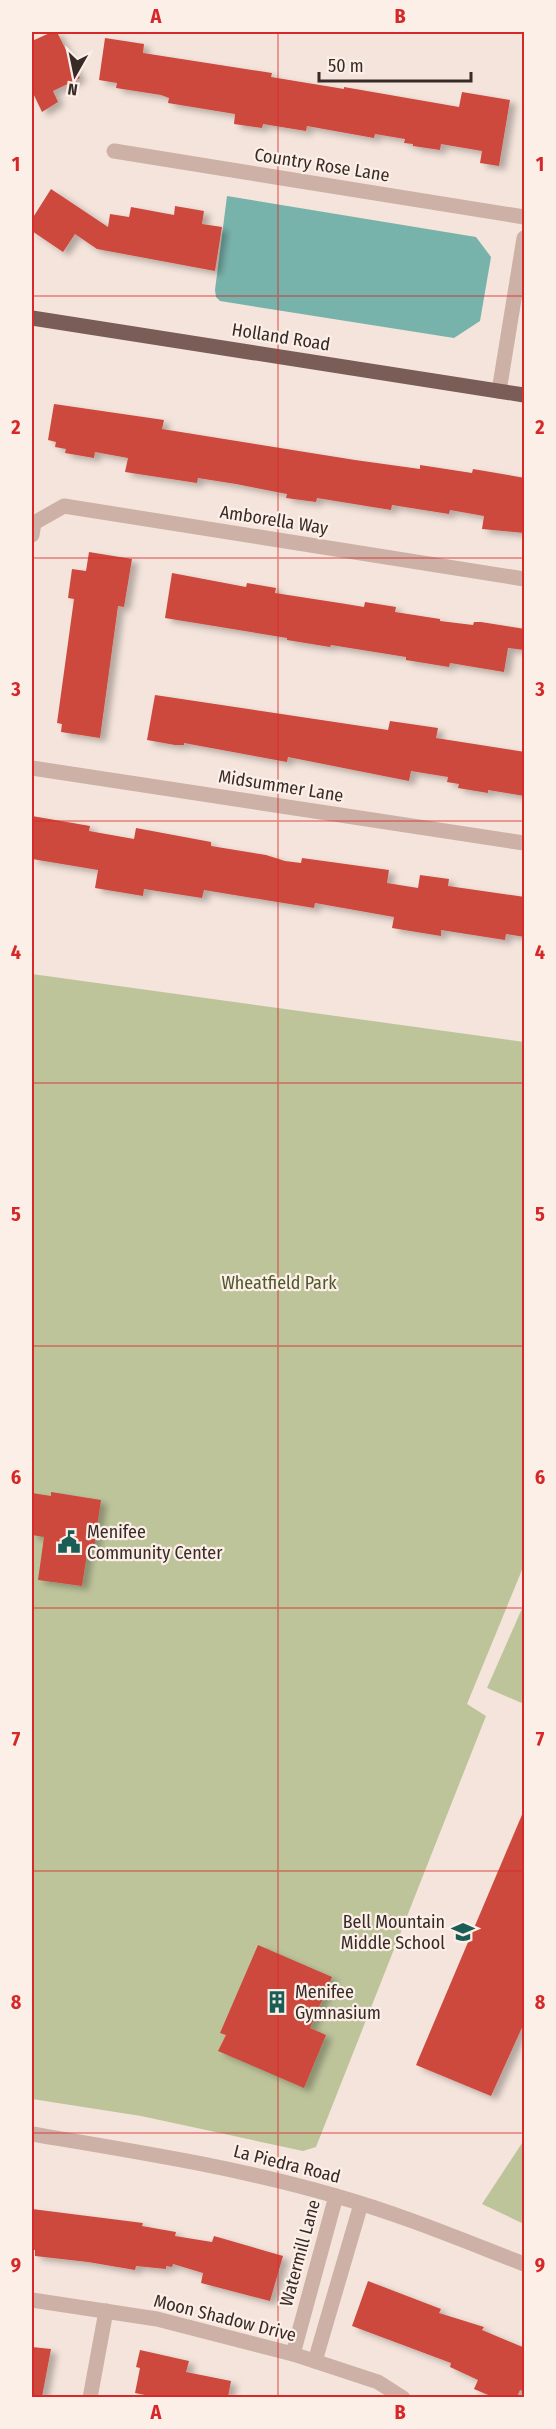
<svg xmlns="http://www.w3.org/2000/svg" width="556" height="2429" viewBox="0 0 556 2429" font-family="'Fira Sans Condensed',sans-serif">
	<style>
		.green { fill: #bdc49a }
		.water { fill: #78b3ab }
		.building { fill: #ce493e; filter: url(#shadow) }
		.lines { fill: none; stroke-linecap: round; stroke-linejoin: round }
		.minor { stroke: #cdb1a6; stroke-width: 15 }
		.major { stroke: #7b5d57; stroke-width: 15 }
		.grid { fill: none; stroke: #d62828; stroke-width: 1.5; stroke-opacity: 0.55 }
		.labels { text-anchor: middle; stroke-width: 4.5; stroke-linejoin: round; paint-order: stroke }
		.street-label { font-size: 18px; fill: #382a27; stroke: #fbefe8 }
		.park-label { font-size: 18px; fill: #4f5829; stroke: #fbefe8 }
		.poi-label { font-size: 18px; fill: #382a27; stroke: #fbefe8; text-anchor: start }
		.neatline { fill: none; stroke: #d62828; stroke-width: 2 }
		.grid-label { font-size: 20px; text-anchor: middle; font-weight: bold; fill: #d62828 }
	</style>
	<defs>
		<filter id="shadow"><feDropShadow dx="6" dy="4" stdDeviation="3" flood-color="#0004"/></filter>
	</defs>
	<rect width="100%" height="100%" fill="#f4e4db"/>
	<!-- green -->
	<g class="green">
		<polygon points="32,974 524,1042 524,1565 467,1704 486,1716 316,2147 303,2151 141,2116 32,2099"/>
		<polygon points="524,1604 524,1704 487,1688"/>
		<polygon points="524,2140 524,2224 482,2204"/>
	</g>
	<!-- water -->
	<polygon class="water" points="227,196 476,237 491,257 480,321 454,338 220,301 216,297 215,290"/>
	<!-- building -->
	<g class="building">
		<polygon points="52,32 57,32 80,78 53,91 58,102 42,112 32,91 32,41"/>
		<polygon points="105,38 144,44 143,53 272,73 271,77 344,89 344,87 459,107 462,92 510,100 499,166 480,163 482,151 441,144 440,150 413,146 413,144 404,143 405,139 375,134 374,138 307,126 306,131 263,124 262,128 234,124 235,114 168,103 169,98 161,95 116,88 117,83 99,80"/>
		<polygon points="51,189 108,227 110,214 129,217 131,207 174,215 175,206 204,211 202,224 222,227 215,271 97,249 75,234 63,252 32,231 32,219"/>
		<polygon points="54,404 164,420 162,429 355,460 420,469 420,465 472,473 473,469 525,478 525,533 482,529 484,516 450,510 449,514 392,505 391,510 317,498 316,502 286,498 287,494 236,484 198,478 197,483 125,472 128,458 95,452 94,458 65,453 66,449 55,447 56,442 48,440"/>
		<polygon points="89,552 132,559 124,607 118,606 100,738 61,732 62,724 57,723 74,599 68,598 72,569 86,571"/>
		<polygon points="172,573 246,587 247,583 276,588 275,593 346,604 364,607 365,602 396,607 395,612 440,619 440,621 473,625 474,622 481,622 525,629 525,650 508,648 504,672 450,663 449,667 406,660 406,657 331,645 330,647 287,640 287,638 165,618"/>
		<polygon points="155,695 388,730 390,721 438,728 436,738 525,752 525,796 488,790 488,793 458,788 459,784 447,782 448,777 411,771 409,781 288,757 287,762 184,743 184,745 175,745 147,740"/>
		<polygon points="32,816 90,826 89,831 134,839 136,828 211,842 211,846 266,855 285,861 301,863 302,858 389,870 387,883 418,888 420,875 449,879 448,886 525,897 525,937 506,934 505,940 441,930 441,936 392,928 394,917 315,903 314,908 204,890 202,898 144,889 143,896 95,888 98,870 32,859"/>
		<polygon points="51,1492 101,1500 94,1548 88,1547 82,1586 38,1580 44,1537 32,1535 32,1493 51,1496"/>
		<polygon points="524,1810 525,2021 491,2096 416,2065"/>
		<polygon points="258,1945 332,1977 310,2028 326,2035 304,2088 218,2051 226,2035 220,2033"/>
		<polygon points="32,2209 143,2223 142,2226 176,2232 175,2236 212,2242 214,2236 283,2256 270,2301 201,2283 203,2273 173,2264 172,2267 166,2266 166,2269 136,2266 135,2270 88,2262 35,2256 35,2250 32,2250"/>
		<polygon points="368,2281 441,2309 439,2313 484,2327 482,2330 525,2348 525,2392 520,2390 517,2397 493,2397 474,2389 478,2380 450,2367 451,2363 352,2326"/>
		<polygon points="32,2347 51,2349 42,2397 32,2397"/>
		<polygon points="140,2350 189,2361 186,2372 231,2381 228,2397 155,2397 135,2393 140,2368 136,2367"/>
	</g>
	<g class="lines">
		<!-- minor -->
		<g class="minor">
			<polyline points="114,151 524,217"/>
			<polyline points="499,391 524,238"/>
			<polyline points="32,535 34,523 64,506 524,579"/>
			<polyline points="32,768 524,843"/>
			<path d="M32,2134C133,2151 236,2167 336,2196C400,2214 462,2240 524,2264"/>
			<polyline points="32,2300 157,2319 219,2335 293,2354 378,2382 403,2398"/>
			<polyline points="293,2354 336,2196"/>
			<polyline points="315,2361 361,2204"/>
			<polyline points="90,2398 106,2311"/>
		</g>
		<!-- major -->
		<polyline class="major" points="32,318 524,395"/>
	</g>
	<!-- grid -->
	<path class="grid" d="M278,32V2398M32,296H524M32,558H524M32,821H524M32,1083H524M32,1346H524M32,1608H524M32,1871H524M32,2133H524"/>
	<!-- icons -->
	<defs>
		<g id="civic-bare" transform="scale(1.8)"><path d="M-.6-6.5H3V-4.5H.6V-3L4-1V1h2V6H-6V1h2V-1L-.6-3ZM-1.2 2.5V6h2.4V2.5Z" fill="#1a5d56" stroke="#fbefe8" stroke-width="2.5" paint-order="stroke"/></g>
		<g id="school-bare" transform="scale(1.8)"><path d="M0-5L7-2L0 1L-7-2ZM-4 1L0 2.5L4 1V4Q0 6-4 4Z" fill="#1a5d56" stroke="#fbefe8" stroke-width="2.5" paint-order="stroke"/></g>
		<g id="building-bare" transform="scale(1.8)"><path d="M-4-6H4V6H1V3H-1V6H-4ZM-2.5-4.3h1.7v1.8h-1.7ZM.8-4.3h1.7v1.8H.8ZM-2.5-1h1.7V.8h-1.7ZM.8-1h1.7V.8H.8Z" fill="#1a5d56" stroke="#fbefe8" stroke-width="2.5" paint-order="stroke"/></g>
	</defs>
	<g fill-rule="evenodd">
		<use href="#civic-bare" x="69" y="1542"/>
		<use href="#school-bare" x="463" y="1932"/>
		<use href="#building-bare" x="277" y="2002"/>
	</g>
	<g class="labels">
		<!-- street labels -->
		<g class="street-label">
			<text transform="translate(322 165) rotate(9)" y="6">Country Rose Lane</text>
			<text transform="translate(281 337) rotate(9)" y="6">Holland Road</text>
			<text transform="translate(274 520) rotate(9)" y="6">Amborella Way</text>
			<text transform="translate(281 786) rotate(9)" y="6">Midsummer Lane</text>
			<text transform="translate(287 2164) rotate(14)" y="6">La Piedra Road</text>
			<text transform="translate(300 2253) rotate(-75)" y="6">Watermill Lane</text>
			<text transform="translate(225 2318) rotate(14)" y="6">Moon Shadow Drive</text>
		</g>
		<!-- park labels -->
		<g class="park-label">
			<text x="279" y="1289">Wheatfield Park</text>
		</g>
		<!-- poi labels -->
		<g class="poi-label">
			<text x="87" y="1538">Menifee<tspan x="87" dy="21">Community Center</tspan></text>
			<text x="445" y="1928" text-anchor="end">Bell Mountain<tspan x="445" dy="21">Middle School</tspan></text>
			<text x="295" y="1998">Menifee<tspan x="295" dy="21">Gymnasium</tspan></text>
		</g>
	</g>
	<!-- border -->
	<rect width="556" height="2429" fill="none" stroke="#fbefe8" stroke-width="66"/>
	<!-- north arrow -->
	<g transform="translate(75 75) rotate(189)" stroke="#fbefe8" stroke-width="4.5" paint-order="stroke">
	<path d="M0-4.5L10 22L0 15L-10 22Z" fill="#382a27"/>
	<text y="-9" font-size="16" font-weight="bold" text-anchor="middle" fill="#382a27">N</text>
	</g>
	<!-- scale -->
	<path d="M319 72v9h152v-9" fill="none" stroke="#382a27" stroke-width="3"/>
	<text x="328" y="72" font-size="18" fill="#382a27" stroke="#fbefe8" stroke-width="4.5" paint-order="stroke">50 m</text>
	<rect x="33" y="33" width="490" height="2363" class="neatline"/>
	<g class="grid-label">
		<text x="156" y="23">A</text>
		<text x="400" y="23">B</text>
		<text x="16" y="171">1</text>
		<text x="540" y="171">1</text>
		<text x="16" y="434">2</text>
		<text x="540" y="434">2</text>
		<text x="16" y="696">3</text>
		<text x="540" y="696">3</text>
		<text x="16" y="959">4</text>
		<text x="540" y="959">4</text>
		<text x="16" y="1221">5</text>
		<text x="540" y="1221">5</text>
		<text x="16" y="1484">6</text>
		<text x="540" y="1484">6</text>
		<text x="16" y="1746">7</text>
		<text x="540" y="1746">7</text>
		<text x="16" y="2009">8</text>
		<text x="540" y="2009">8</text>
		<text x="16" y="2272">9</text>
		<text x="540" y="2272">9</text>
		<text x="156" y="2419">A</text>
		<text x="400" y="2419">B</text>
	</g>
</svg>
